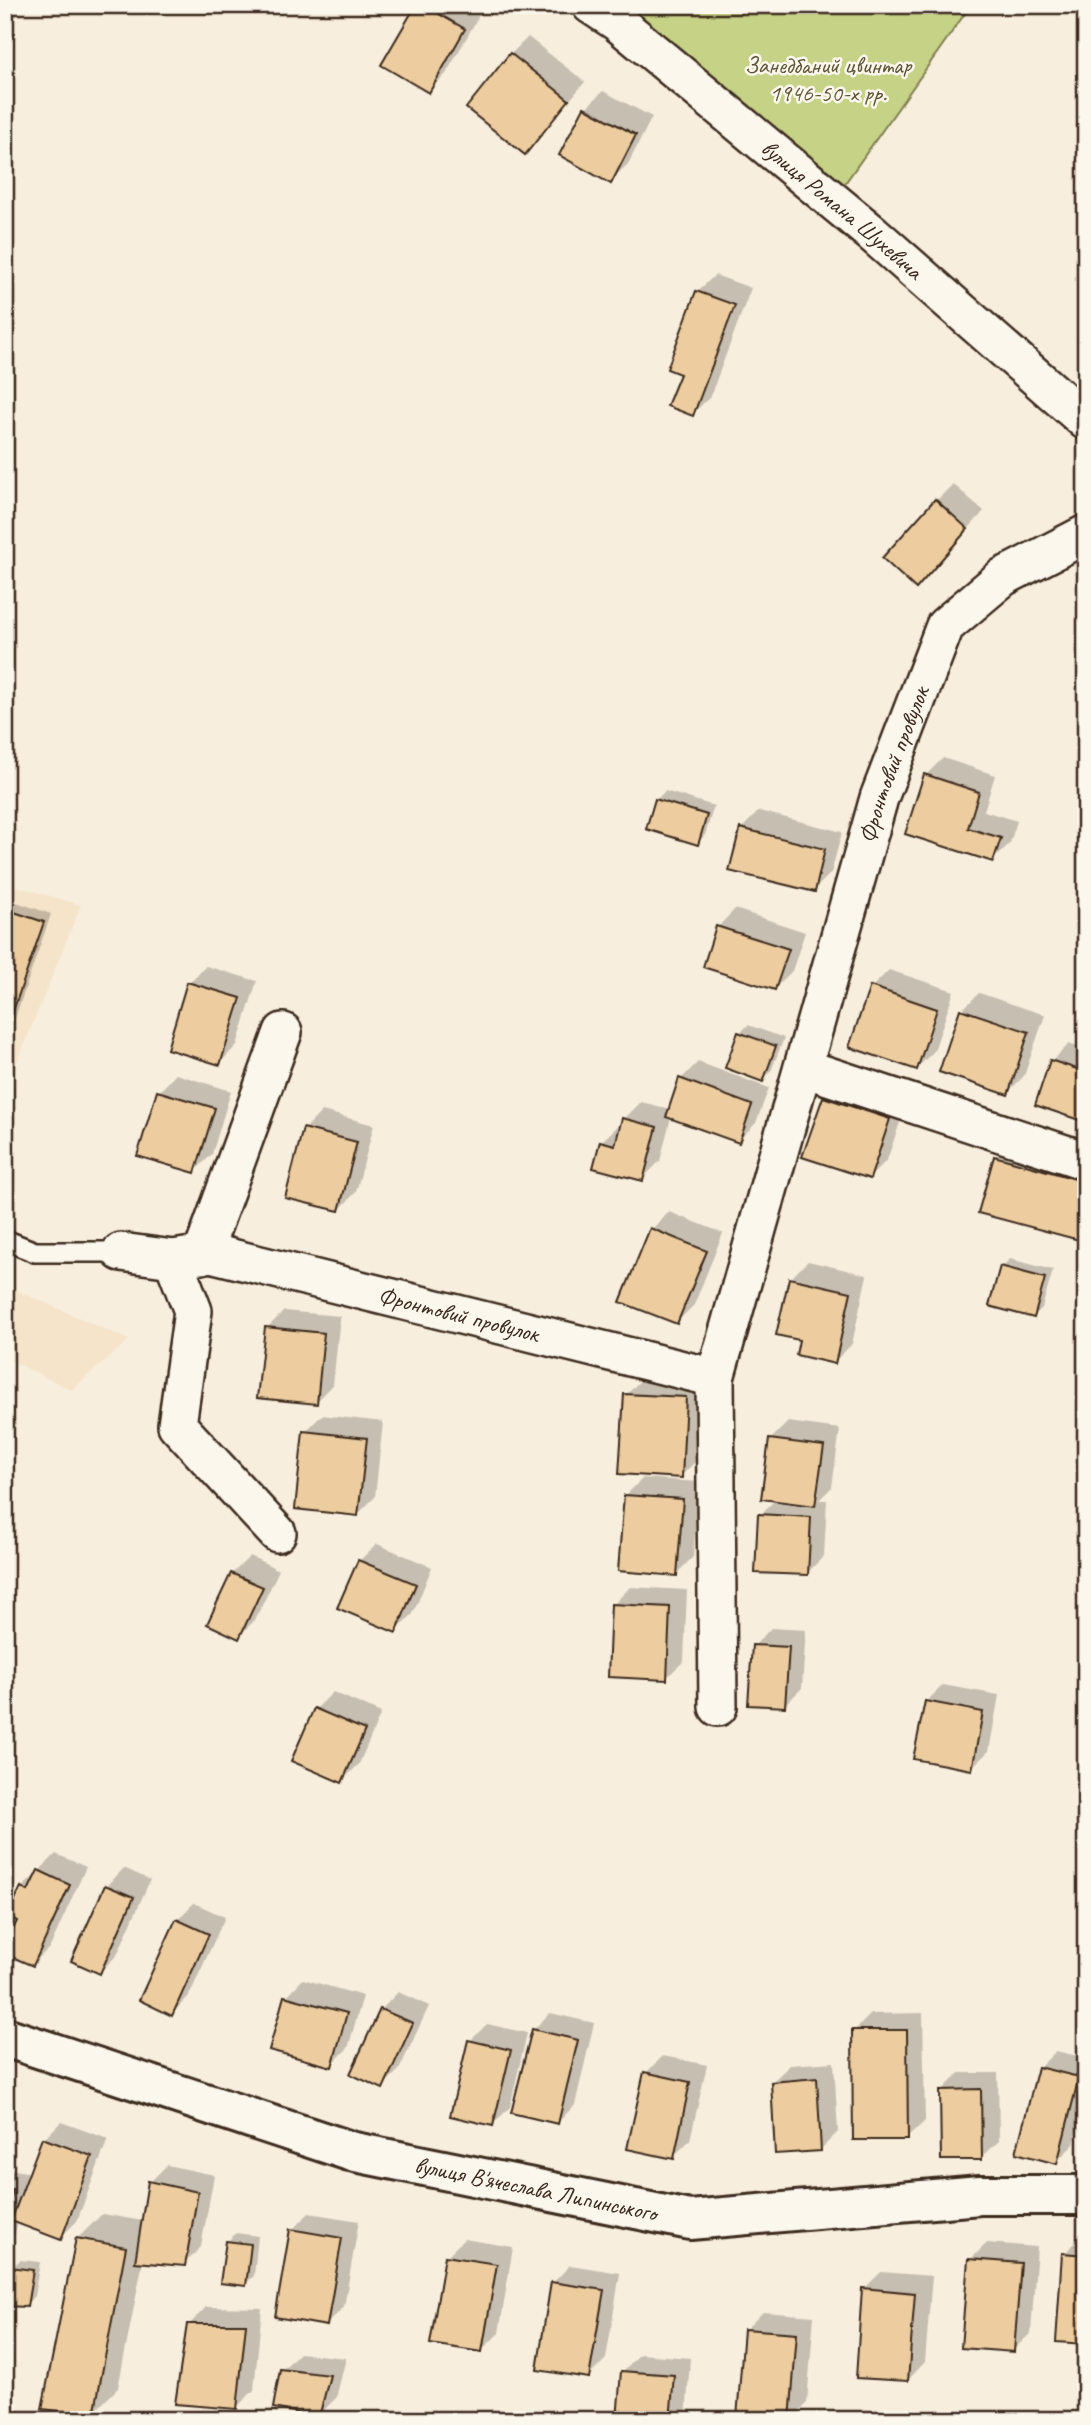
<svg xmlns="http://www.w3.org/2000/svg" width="1091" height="2425" viewBox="0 0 1091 2425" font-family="Caveat,sans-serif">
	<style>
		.built { fill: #f5e4ca }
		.green { fill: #c6d386; stroke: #807e52; stroke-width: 2 }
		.shadow { fill: #0003 }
		.building { fill: #edcc9f; stroke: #3b2a1e; stroke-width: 2 }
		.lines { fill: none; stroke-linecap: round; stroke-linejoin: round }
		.lane-casing { stroke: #3b2a1e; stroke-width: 24 }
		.street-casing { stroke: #3b2a1e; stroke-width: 42 }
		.secondary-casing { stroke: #3b2a1e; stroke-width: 44 }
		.lane { stroke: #fbf7ec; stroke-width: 19 }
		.street { stroke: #fbf7ec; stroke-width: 37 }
		.secondary { stroke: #fbf7ec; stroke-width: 38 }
		.labels { text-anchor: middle; stroke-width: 5; stroke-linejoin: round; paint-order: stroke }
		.park-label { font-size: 24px; fill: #5e5438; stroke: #fbf7ec }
		.street-label { font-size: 24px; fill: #3b2a1e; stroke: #fbf7ec }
	</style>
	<rect width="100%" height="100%" fill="#f8eedd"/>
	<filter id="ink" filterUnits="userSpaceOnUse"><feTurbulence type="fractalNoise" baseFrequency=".0143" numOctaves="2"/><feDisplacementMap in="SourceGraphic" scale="14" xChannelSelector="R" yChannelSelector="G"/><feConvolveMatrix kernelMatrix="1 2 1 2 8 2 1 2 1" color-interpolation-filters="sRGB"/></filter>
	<g filter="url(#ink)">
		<!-- built -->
		<g class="built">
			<polygon points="5,883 81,905 5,1092"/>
			<polygon points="5,1285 129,1340 72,1390 5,1358"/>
		</g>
		<!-- green -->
		<polygon class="green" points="622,5 971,5 843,186"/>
		<!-- shadow -->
		<g class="shadow">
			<polygon points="418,5 470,5 481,12 446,74 429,91"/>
			<polygon points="528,37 585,82 525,153 511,54"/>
			<polygon points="603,91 652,117 628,164 610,181 586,108"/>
			<polygon points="715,275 751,288 710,397 692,414 697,292"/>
			<polygon points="953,484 984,511 933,569 936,501"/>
			<polygon points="943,758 995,775 984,811 1017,821 1010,843 993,860 926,775"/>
			<polygon points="665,791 714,806 705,835 697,843 656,800"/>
			<polygon points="759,811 842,832 831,873 814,890 741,829"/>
			<polygon points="5,898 51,914 5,1047"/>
			<polygon points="735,909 805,932 792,971 775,988 718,927"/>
			<polygon points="206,966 257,981 237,1045 220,1063 189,983"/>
			<polygon points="889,970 954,991 934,1051 917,1068 872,987"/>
			<polygon points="979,993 1045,1015 1024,1076 1007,1093 962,1010"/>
			<polygon points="748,1025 784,1038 771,1071 763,1080 740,1033"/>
			<polygon points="1069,1044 1086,1050 1086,1115 1082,1119 1052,1061"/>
			<polygon points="698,1062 769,1088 756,1123 738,1141 671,1117 660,1161 642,1179 601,1142 619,1125 622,1125 624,1119 641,1102 670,1109 681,1079"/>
			<polygon points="176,1074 231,1091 212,1154 195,1171 159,1092"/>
			<polygon points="841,1080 907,1102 887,1160 870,1177 824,1098"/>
			<polygon points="322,1111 374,1125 356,1192 339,1210 305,1129"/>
			<polygon points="1013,1140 1086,1160 1086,1235 1082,1239 995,1157"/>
			<polygon points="669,1212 723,1233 694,1305 677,1322 652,1229"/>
			<polygon points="1010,1259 1053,1270 1042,1308 1034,1316 1002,1267"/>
			<polygon points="808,1261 867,1275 852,1344 834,1362 802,1339 790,1279"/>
			<polygon points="284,1311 340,1316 333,1385 316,1402 267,1328"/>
			<polygon points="643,1378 703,1381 698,1459 681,1476 626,1395"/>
			<polygon points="322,1415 383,1422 375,1497 358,1514 305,1432"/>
			<polygon points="788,1422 840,1429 832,1487 819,1500 827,1500 824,1556 807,1573 760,1515 776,1499 771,1439"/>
			<polygon points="643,1478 699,1482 693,1557 676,1574 626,1495"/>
			<polygon points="377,1544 432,1567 413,1614 395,1631 359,1561"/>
			<polygon points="250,1556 279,1570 255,1620 238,1637 209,1624 232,1574"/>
			<polygon points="630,1587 687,1590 684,1661 666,1678 613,1605"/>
			<polygon points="771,1628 806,1630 802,1688 785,1705 754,1646"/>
			<polygon points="943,1685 999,1695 989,1751 971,1768 926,1702"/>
			<polygon points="333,1692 381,1713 359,1764 342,1781 316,1709"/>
			<polygon points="5,1829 10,1831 5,1841"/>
			<polygon points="56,1854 86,1867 50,1947 33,1964 20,1920 22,1888"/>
			<polygon points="124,1868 150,1880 117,1955 100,1972 73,1960 107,1886"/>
			<polygon points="194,1903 225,1917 189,1996 172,2014 177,1920"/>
			<polygon points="303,1979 363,1996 348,2048 331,2065 286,1997"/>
			<polygon points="398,1992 429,2006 399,2070 382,2087 352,2073 381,2010"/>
			<polygon points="550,2013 594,2023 575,2105 558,2122 533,2030"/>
			<polygon points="923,2013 925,2121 907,2138 854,2031 871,2014"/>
			<polygon points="487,2024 527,2033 510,2107 493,2124 470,2041"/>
			<polygon points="1056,2051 1086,2058 1086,2098 1074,2144 1056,2162 1039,2068"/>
			<polygon points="663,2056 707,2065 690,2140 673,2157 646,2073"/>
			<polygon points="834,2062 838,2132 821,2149 772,2082 790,2065"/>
			<polygon points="959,2073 998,2073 999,2141 981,2158 942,2091"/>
			<polygon points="61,2122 108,2139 77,2221 60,2238 18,2222 15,2233 5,2243 5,2168 31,2173 44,2139"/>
			<polygon points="167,2165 214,2175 201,2247 184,2264 143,2261 118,2388 93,2413 77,2239 102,2214 143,2221 150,2182"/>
			<polygon points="309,2213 359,2221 344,2307 327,2324 292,2230"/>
			<polygon points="236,2233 258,2236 254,2276 245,2284 227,2242"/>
			<polygon points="1081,2237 1086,2237 1086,2343 1064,2254"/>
			<polygon points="464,2239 513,2247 499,2333 482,2350 446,2257"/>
			<polygon points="987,2243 1037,2247 1031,2333 1013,2350 970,2260"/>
			<polygon points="20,2260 40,2262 34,2296 26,2305 5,2304 12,2268"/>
			<polygon points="570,2265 620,2273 606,2359 589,2376 553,2283"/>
			<polygon points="881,2272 932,2276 925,2362 908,2380 864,2289"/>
			<polygon points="206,2307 262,2308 254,2390 237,2407 189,2325"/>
			<polygon points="763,2312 814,2316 807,2403 790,2420 746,2329"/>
			<polygon points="299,2353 346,2358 336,2398 319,2415 282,2370"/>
			<polygon points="640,2354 690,2358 686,2420 619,2420 622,2372"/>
		</g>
		<!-- building -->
		<g class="building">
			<polygon points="416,5 423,5 465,29 429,93 381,65"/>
			<polygon points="510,53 569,100 525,155 466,108"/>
			<polygon points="584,107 636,135 611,184 559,155"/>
			<polygon points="696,291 735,305 693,416 667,406 680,374 667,369"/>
			<polygon points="935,499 968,529 916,589 882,558"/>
			<polygon points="924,774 979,792 968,828 1001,838 993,862 905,834"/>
			<polygon points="655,799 707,815 698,845 646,829"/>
			<polygon points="740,828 825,849 815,892 729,871"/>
			<polygon points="5,909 44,922 5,1034"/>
			<polygon points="716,926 789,949 775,990 703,967"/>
			<polygon points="187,982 241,998 220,1065 167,1049"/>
			<polygon points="870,986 937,1009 917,1070 849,1047"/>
			<polygon points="960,1009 1029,1032 1008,1095 939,1072"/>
			<polygon points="738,1032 776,1046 763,1082 725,1068"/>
			<polygon points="1050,1060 1086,1072 1086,1111 1082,1121 1035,1105"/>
			<polygon points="679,1078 752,1105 739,1143 666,1117"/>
			<polygon points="157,1091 215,1108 195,1173 137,1156"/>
			<polygon points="823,1097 890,1119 870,1179 802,1157"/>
			<polygon points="622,1118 657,1127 643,1181 593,1168 600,1141 615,1145"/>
			<polygon points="303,1128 357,1142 339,1211 285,1198"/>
			<polygon points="994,1156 1086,1182 1086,1230 1083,1241 978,1213"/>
			<polygon points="650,1228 707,1251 677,1324 620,1302"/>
			<polygon points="1000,1266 1045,1278 1034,1318 989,1306"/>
			<polygon points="789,1278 851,1292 835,1364 796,1355 799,1340 776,1335"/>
			<polygon points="265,1327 324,1333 317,1404 257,1398"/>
			<polygon points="624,1394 686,1397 682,1478 619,1474"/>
			<polygon points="303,1431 367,1438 358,1516 295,1509"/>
			<polygon points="769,1439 824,1446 815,1506 761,1499"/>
			<polygon points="624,1495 683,1499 677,1576 618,1571"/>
			<polygon points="758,1514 811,1517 808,1575 755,1573"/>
			<polygon points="358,1560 416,1584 396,1633 337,1608"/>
			<polygon points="231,1573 263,1587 239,1639 207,1624"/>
			<polygon points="611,1604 670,1607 667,1680 608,1677"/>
			<polygon points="752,1645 789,1647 785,1707 748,1705"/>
			<polygon points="925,1701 983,1712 972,1770 913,1759"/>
			<polygon points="314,1708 365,1730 342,1783 291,1761"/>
			<polygon points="38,1870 70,1885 33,1966 5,1954 5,1947 17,1921 7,1916 21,1887 28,1891"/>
			<polygon points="105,1885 134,1897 100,1974 71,1961"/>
			<polygon points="176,1919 209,1934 172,2016 139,2000"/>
			<polygon points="284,1996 347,2013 332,2067 269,2050"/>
			<polygon points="380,2009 413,2023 383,2089 350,2074"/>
			<polygon points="532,2029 578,2040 558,2124 511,2113"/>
			<polygon points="852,2030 907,2030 908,2140 853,2140"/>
			<polygon points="468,2040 511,2050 493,2126 450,2116"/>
			<polygon points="1038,2067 1079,2077 1057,2164 1016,2153"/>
			<polygon points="644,2072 690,2082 674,2159 627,2149"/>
			<polygon points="817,2078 821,2151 775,2154 771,2082"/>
			<polygon points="981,2089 982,2160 941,2160 940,2090"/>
			<polygon points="42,2138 92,2156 61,2240 11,2221"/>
			<polygon points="148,2181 198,2192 185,2266 135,2262"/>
			<polygon points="5,2188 13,2189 5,2223"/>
			<polygon points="290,2229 342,2238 327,2326 275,2317"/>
			<polygon points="76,2238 126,2247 94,2415 42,2409"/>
			<polygon points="226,2241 251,2244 246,2286 220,2283"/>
			<polygon points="1062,2253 1086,2255 1086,2344 1056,2342"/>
			<polygon points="445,2256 497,2264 482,2352 430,2344"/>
			<polygon points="968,2259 1021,2263 1014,2352 961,2348"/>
			<polygon points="10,2267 33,2270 27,2307 5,2306"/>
			<polygon points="551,2282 604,2290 589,2378 537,2370"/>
			<polygon points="862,2288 915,2293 908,2381 856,2378"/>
			<polygon points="187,2324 246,2324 237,2409 175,2404"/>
			<polygon points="744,2329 797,2333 790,2420 737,2418"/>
			<polygon points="280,2369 330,2375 319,2417 273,2408"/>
			<polygon points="621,2371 674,2375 670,2420 617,2420"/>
		</g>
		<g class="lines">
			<!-- lane casing -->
			<g class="lane-casing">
				<polyline id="lane" points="5,1240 35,1252 121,1252"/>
			</g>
			<!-- street casing -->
			<g class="street-casing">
				<g id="street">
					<path id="s1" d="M591,5L617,22L873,234L1086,421"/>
					<polyline points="804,1068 1086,1161"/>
					<path id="s2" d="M121,1252L173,1259L211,1253L715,1378"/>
					<polyline points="202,1255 283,1032"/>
					<polyline points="173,1259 193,1311 177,1425 277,1533"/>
					<path id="s3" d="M718,1707L715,1378L879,798L945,626L1003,577L1086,534"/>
				</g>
			</g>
			<!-- secondary casing -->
			<g class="secondary-casing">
				<g id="secondary">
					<path id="s4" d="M5,2037L350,2151L690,2220L980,2195H1086"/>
				</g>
			</g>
			<!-- lane -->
			<use href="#lane" class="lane"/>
			<!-- street -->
			<use href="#street" class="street"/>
			<!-- secondary -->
			<use href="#secondary" class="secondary"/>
		</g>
	</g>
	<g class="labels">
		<!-- park labels -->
		<g class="park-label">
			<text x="828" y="73">Занедбаний цвинтар<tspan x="828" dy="28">1946-50-х рр.</tspan></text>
		</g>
		<!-- street labels -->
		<g class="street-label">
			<text dy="8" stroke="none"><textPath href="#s1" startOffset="324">вулиця Романа Шухевича</textPath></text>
			<text dy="8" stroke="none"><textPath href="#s3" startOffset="968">Фронтовий провулок</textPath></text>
			<text dy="8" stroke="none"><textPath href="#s2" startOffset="346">Фронтовий провулок</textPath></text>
			<text dy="8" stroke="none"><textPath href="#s4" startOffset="553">вулиця В'ячеслава Липинського</textPath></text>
		</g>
	</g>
	<!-- margin -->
	<rect width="1091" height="2425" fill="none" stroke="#fbf7ec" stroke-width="28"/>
	<rect x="14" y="14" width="1063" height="2397" fill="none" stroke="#3b2a1e" stroke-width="2.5" filter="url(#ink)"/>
</svg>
